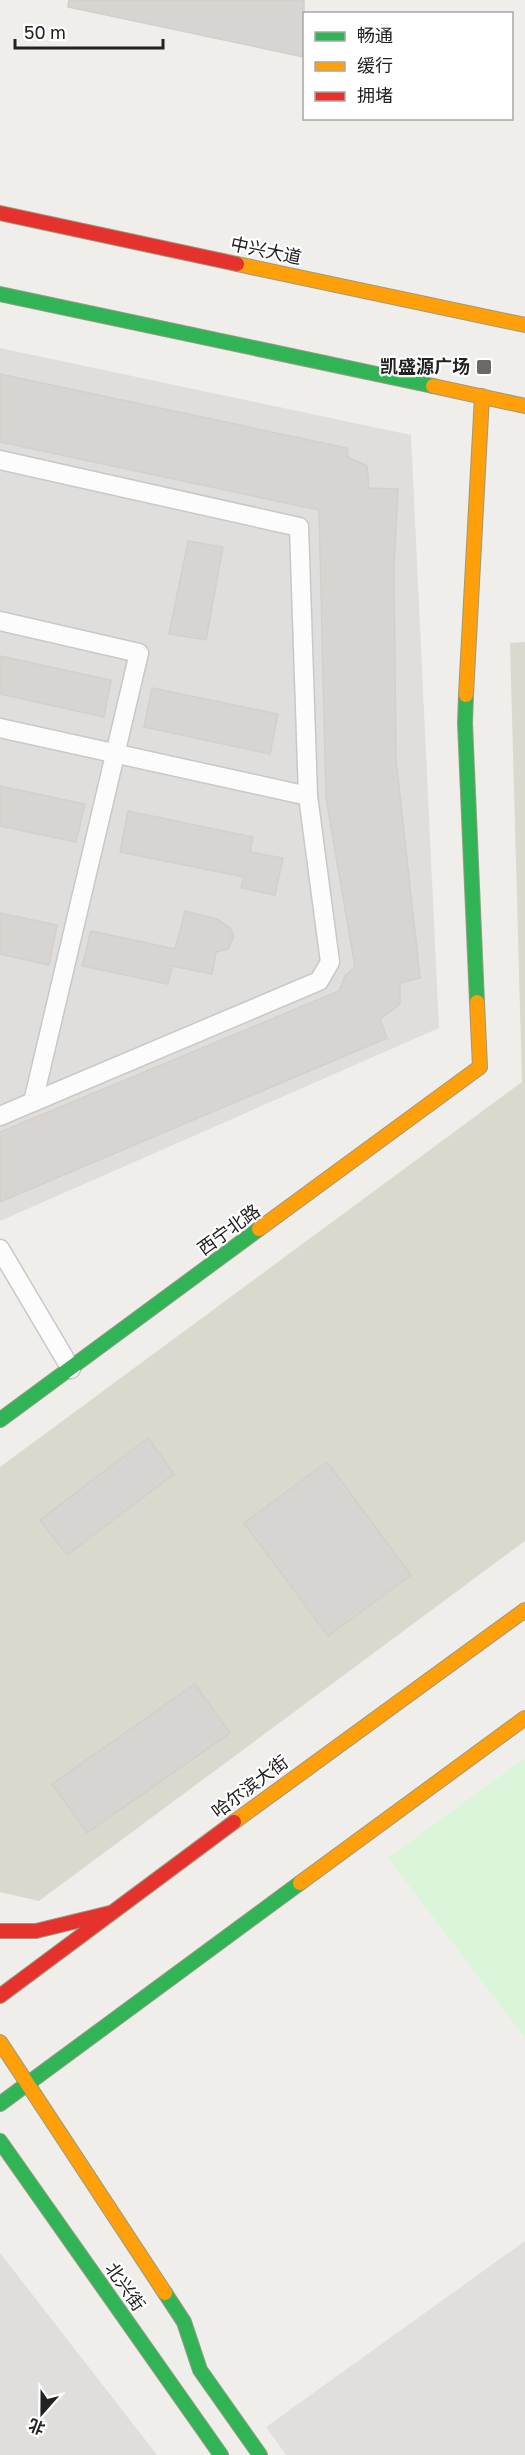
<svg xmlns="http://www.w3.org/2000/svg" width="525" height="2455" viewBox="0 0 525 2455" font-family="'Golos Text','Noto Sans SC',sans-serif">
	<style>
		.residential { fill: #dfdedc }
		.construction { fill: #d9d9cd }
		.park { fill: #daf5da }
		.parking { fill: #e0dfde }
		.building { fill: #d7d4d2; stroke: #d3d0cc; stroke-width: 1.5 }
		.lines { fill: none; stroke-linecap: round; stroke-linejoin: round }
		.street-casing { stroke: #c9c8c7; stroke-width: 21 }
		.fast-casing { stroke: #999a82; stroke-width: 16 }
		.slow-casing { stroke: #999a82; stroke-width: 16 }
		.jam-casing { stroke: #999a82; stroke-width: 16 }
		.street { stroke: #fdfcfc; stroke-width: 18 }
		.fast { stroke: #30b455; stroke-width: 14 }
		.slow { stroke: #ff9f0a; stroke-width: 14 }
		.jam { stroke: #e5322d; stroke-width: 14 }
		.poi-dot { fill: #6a6968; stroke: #fff; stroke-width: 2 }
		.labels { text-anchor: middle; stroke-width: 4.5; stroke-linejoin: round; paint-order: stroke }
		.street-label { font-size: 18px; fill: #222; stroke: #fff }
		.poi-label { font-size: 18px; font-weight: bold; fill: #222; stroke: #fff; text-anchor: end }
	</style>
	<rect width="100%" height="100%" fill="#f0eeeb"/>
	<!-- residential -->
	<g class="residential">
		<polygon points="0,348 411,435 439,1028 0,1221"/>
		<polygon points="0,2253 157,2455 0,2455"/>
	</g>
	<!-- construction -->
	<polygon class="construction" points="525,642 525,1541 39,1901 0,1892 0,1467 522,1082 510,643"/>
	<!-- park -->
	<polygon class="park" points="525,1758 525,2038 388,1858"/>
	<!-- parking -->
	<polygon class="parking" points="525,2241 525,2455 286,2455 266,2427"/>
	<!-- building -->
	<g class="building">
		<polygon points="69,0 304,0 304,57 68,7"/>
		<polygon points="0,374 347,448 348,457 367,466 369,488 398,489 394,568 396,759 420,978 400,983 400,1004 380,1019 387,1038 0,1202 0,1132 339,991 345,976 355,967 326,798 319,510 0,442"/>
		<polygon points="188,541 223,547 206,640 169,634"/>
		<polygon points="0,656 111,680 104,717 0,694"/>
		<polygon points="152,688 278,714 270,754 144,727"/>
		<polygon points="0,786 85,804 76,842 0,826"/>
		<polygon points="128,811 253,837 250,852 283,858 275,895 241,888 244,877 120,852"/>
		<polygon points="185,911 217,919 230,928 234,937 228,949 216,952 212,974 172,966 168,984 82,966 91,931 175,949"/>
		<polygon points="0,913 57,925 49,965 0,954"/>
		<polygon points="148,1438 174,1474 67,1555 40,1520"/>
		<polygon points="327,1462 411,1575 328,1636 244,1523"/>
		<polygon points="195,1684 230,1733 87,1833 52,1784"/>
	</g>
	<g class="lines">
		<!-- street casing -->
		<g class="street-casing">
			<g id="street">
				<polyline points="0,460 299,527 308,796"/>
				<polyline points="0,621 139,653 33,1102"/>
				<polyline points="0,728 308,796 330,962 319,981 0,1116"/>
				<polyline points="0,1249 71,1369"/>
			</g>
		</g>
		<!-- fast casing -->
		<g class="fast-casing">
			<g id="fast">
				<polyline points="0,294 433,386"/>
				<polyline points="466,695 465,723 477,1002"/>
				<polyline points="0,1420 259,1229"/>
				<polyline points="0,2104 300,1883"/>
				<polyline points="0,2141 221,2455"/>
				<polyline points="165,2293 184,2322 200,2370 260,2455"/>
			</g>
		</g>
		<!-- slow casing -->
		<g class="slow-casing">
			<g id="slow">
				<polyline points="237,264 525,325"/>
				<polyline points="433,386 525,406"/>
				<polyline points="466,695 482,396"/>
				<polyline points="259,1229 480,1067 477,1002"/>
				<polyline points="234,1822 525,1610"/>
				<polyline points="300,1883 525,1718"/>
				<polyline points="0,2042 165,2293"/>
			</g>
		</g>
		<!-- jam casing -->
		<g class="jam-casing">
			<g id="jam">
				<polyline points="0,213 237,264"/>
				<polyline points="0,1931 36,1931 110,1913"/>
				<polyline points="0,1996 234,1822"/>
			</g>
		</g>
		<!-- street -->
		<use href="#street" class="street"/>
		<!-- fast -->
		<use href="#fast" class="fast"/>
		<!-- slow -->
		<use href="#slow" class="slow"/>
		<!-- jam -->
		<use href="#jam" class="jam"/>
	</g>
	<!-- markers -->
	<rect class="poi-dot" x="476" y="359" width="16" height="16" rx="3"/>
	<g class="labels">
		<!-- street labels -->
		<g class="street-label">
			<text transform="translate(266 251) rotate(12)" y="6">中兴大道</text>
			<text transform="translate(229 1230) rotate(-36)" y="6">西宁北路</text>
			<text transform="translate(250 1787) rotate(-37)" y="6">哈尔滨大街</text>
			<text transform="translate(125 2287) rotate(55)" y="6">北兴街</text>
		</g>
		<!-- poi labels -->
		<g class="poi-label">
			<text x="470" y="373">凯盛源广场</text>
		</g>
	</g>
	<!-- legend -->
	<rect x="303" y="12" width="210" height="108" fill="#ffffff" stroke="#a7a7a7" stroke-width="1.5"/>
	<rect x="315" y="32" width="30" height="9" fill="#30b455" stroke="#a7a7a7" stroke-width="1.5"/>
	<text x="357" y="42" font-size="18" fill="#222222">畅通</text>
	<rect x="315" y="62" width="30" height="9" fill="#ff9f0a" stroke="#a7a7a7" stroke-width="1.5"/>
	<text x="357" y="72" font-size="18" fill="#222222">缓行</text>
	<rect x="315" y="92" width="30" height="9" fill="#e5322d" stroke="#a7a7a7" stroke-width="1.5"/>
	<text x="357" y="102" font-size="18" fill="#222222">拥堵</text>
	<!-- north arrow -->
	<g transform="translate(42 2413) rotate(201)" stroke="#ffffff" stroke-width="4.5" paint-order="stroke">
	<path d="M0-4.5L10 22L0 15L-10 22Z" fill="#222222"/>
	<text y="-9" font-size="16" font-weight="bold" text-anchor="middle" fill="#222222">北</text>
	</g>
	<!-- scale -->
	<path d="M15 39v9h148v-9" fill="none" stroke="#222222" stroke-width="3"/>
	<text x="24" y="39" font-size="18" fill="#222222" stroke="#ffffff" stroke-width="4.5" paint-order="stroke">50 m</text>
</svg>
